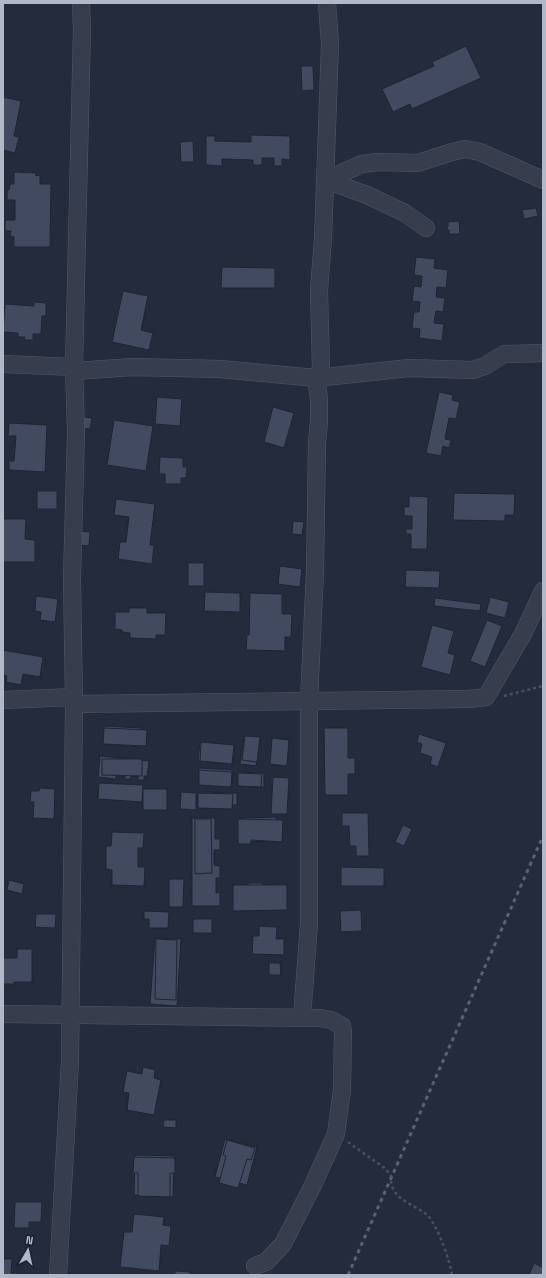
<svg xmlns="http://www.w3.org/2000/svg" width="546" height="1278" viewBox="0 0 546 1278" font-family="'Space Grotesk',sans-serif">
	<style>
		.building { fill: #424a5f; stroke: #1e2434 }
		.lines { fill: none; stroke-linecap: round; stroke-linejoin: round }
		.minor-casing { stroke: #525868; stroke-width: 18 }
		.path { stroke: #43555b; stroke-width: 2.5; stroke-dasharray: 3 3; stroke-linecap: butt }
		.minor { stroke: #373d4d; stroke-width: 17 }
		.rail { stroke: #596174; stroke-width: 3; stroke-dasharray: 4 4; stroke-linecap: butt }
	</style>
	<rect width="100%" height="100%" fill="#232b3d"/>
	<!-- building -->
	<g class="building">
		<polygon points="466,46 481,78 412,109 410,104 393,112 382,89 434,66 432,62"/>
		<polygon points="301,66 313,66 314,90 302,91"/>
		<polygon points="3,97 21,101 14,136 19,137 15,153 3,150"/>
		<polygon points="251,135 290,136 290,160 282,159 282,166 274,166 274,158 262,158 262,165 253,165 253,160 222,159 222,166 206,165 206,136 215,136 215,141 251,142"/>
		<polygon points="193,141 194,162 181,162 180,142"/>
		<polygon points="14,172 36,173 36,176 40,175 40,184 51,184 50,247 14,247 14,237 10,236 11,231 5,231 5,220 15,220 15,200 7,200 7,190 9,190 10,184 14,184"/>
		<polygon points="536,208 538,216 524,219 522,210"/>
		<polygon points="459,221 460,234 449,234 449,230 447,230 447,227 448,227 448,222"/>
		<polygon points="416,257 435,259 434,268 448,270 446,288 437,287 436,297 445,298 443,312 436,311 434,323 444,324 442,341 419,338 420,329 412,328 414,312 419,312 420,302 412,301 414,286 421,287 422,276 414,275"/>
		<polygon points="222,267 275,268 275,288 221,288"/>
		<polygon points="123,291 148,296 141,330 153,333 149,350 112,342"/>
		<polygon points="34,302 46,303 46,316 42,316 41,334 33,334 33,340 24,340 25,337 18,337 18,333 3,332 5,304 34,306"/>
		<polygon points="439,392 453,395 452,400 460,402 456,419 449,418 445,439 451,440 449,448 443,446 441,456 426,453"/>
		<polygon points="157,397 182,399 180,426 155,424"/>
		<polygon points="273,407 294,413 284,448 264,442"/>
		<polygon points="83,417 92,418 90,429 82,428"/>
		<polygon points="114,420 153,426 146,471 107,465"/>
		<polygon points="9,423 47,425 45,472 9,470 9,461 14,461 16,436 8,436"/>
		<polygon points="160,457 183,458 183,467 187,467 186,478 181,478 181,484 165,484 165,474 159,474"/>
		<rect x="37" y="491" width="20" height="18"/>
		<polygon points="454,493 515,494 514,515 505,515 505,521 453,520"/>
		<polygon points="409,496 428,497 427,549 411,549 411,534 406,534 406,529 412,529 412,516 404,516 404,507 409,507"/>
		<polygon points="116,499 155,504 150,545 154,545 152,564 118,559 120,542 126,542 129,517 114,515"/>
		<polygon points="3,519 26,519 25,539 35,540 35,562 3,562"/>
		<polygon points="293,521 304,522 302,535 292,534"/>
		<polygon points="80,531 90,532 89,546 78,545"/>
		<rect x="188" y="563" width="16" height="23"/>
		<polygon points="280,566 302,569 300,587 278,584"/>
		<polygon points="406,570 440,571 439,588 405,587"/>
		<polygon points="205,592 240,593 240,612 204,611"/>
		<polygon points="250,593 282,594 282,614 292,614 291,637 285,637 285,651 246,650 247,635 249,635"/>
		<polygon points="36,596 58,599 55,622 40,620 41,612 35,611"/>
		<polygon points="490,597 509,602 505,618 486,613"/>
		<polygon points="435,598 481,604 480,611 434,606"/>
		<polygon points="129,608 147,608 147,613 166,613 165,635 156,635 156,639 130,638 130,633 122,632 122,630 115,629 115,612 129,612"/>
		<polygon points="487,620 502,626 485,667 470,661"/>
		<polygon points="432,625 454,631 448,653 455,655 450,675 421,667"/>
		<polygon points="3,650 43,657 40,677 23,674 21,685 6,682 7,676 3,675"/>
		<polygon points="104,726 141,728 140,747 103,744"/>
		<polygon points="104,728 147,730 146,746 103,744"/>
		<polygon points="324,728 348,728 348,758 355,758 355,774 348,774 348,795 325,795"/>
		<polygon points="419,734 446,743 438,767 430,764 432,757 420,753 422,744 417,742"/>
		<polygon points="244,736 260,739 256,766 240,764"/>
		<polygon points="245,736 260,737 257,762 242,760"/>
		<polygon points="272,738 289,739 287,766 271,765"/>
		<polygon points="272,738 289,740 287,766 270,764"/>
		<polygon points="200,742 235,745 233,764 198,761"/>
		<polygon points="201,742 234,745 232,764 200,761"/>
		<polygon points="100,756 149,761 147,776 144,776 144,780 138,780 138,776 131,776 130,779 125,779 125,776 116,775 116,779 98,777"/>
		<polygon points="102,759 142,759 142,776 102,775"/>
		<polygon points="199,768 233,770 232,783 198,781"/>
		<polygon points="199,770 232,772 231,787 199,785"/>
		<polygon points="239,772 264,773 264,787 238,786"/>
		<polygon points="238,773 262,774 261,787 238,786"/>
		<polygon points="273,777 289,778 287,814 271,814"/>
		<polygon points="99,783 141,786 140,802 97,798"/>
		<polygon points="99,783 143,785 142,802 98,799"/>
		<polygon points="40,788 55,789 54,819 33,818 34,802 30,802 31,791 39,791"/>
		<rect x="143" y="789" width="24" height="21"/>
		<polygon points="181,792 196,793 196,810 180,809"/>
		<polygon points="204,792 237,793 237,805 204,804"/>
		<polygon points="198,793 233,794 232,809 198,808"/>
		<polygon points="342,813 368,813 369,856 356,856 356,846 350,846 349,826 342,826"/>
		<polygon points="276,817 276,841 242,842 241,818"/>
		<polygon points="192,818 215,818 215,839 220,839 220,850 214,850 214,865 220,866 220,878 216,878 216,893 220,892 220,906 192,906"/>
		<polygon points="195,819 211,819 212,873 195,874"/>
		<polygon points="238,819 283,820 282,842 251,840 251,844 238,844"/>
		<polygon points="403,825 412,829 404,846 395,842"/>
		<polygon points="112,832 144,833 143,848 138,848 138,867 145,867 144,886 112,885 112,870 106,869 106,846 111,846"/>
		<polygon points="341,867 384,868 384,886 341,886"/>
		<polygon points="169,879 184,879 183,907 169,907"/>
		<polygon points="9,880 24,884 22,894 7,890"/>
		<polygon points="248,883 262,883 262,888 273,888 273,884 286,884 285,908 237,907 237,888 248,888"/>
		<polygon points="233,885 287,885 287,910 233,911"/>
		<polygon points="361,910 362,931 341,932 340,911"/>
		<polygon points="144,911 169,912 168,928 149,928 149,919 144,919"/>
		<polygon points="36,914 56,914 55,928 35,927"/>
		<rect x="193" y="919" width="19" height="14"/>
		<polygon points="259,926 277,927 276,939 284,939 284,955 252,954 253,936 259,936"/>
		<polygon points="155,938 181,939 177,1006 150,1004"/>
		<polygon points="156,939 177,940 176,1000 155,999"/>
		<polygon points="17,949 32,949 32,982 14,982 14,984 3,984 3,958 17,958"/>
		<polygon points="269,963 280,963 281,975 269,975"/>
		<polygon points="143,1067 155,1070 154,1078 161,1080 154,1115 127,1110 129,1093 123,1092 127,1071 142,1074"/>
		<polygon points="164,1120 176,1120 176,1128 163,1127"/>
		<polygon points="225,1139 257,1147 247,1185 215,1177"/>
		<polygon points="227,1140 255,1148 251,1160 247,1159 238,1188 219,1183 226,1156 223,1155"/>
		<polygon points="135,1155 174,1156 173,1197 134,1195"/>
		<polygon points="134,1157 175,1158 175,1173 170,1173 170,1197 138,1196 138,1173 133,1173"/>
		<polygon points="15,1202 42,1202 41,1222 29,1222 29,1228 14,1228"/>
		<polygon points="134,1214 164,1217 163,1225 171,1226 169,1246 161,1245 159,1271 120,1267 124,1232 132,1232"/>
		<polygon points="3,1259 12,1259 11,1273 17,1273 17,1275 3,1275"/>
		<polygon points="534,1263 542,1267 543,1266 543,1275 529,1275"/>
		<polygon points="175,1271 190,1272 190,1275 175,1275"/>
	</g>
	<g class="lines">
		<!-- minor casing -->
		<g class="minor-casing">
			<g id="minor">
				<polyline points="426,228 405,213 367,195 326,180 362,164 378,162 418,163 452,152 465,149 480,152 543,180"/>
				<polyline points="3,364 74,367"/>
				<polyline points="75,371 133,367 220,369 316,378 409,368 473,370 485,366 504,354 543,353"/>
				<polyline points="3,700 74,697"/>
				<polyline points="74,704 469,699 486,697 523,634 543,591"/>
				<polyline points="3,1014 320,1018 331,1020 342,1026 343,1031 342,1090 336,1134 313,1185 283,1244 266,1262 255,1266"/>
				<polyline points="302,1017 309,923 309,700 315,571 317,443 319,421 319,399 316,378 321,369 319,290 323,239 330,44 327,3"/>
				<polyline points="58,1275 70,1061 74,704 72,578 76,432 74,367 82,29 81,3"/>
			</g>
		</g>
		<!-- path -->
		<g class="path">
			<polyline points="504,696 543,686"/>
			<path d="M348,1142L386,1169L391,1176C389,1196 407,1202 422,1211C424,1213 427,1214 429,1217C438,1228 450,1260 452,1275"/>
		</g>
		<!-- minor -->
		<use href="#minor" class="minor"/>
		<!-- rail -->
		<polyline class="rail" points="348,1275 543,836"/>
	</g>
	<!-- border -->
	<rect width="546" height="1278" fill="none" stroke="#b3b8c8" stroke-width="8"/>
	<!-- north arrow -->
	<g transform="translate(28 1250) rotate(9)" stroke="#1c2232" stroke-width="3" paint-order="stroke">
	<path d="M0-3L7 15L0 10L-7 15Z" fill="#b3b8c8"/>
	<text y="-6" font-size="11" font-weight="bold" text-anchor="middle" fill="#b3b8c8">N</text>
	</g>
</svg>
